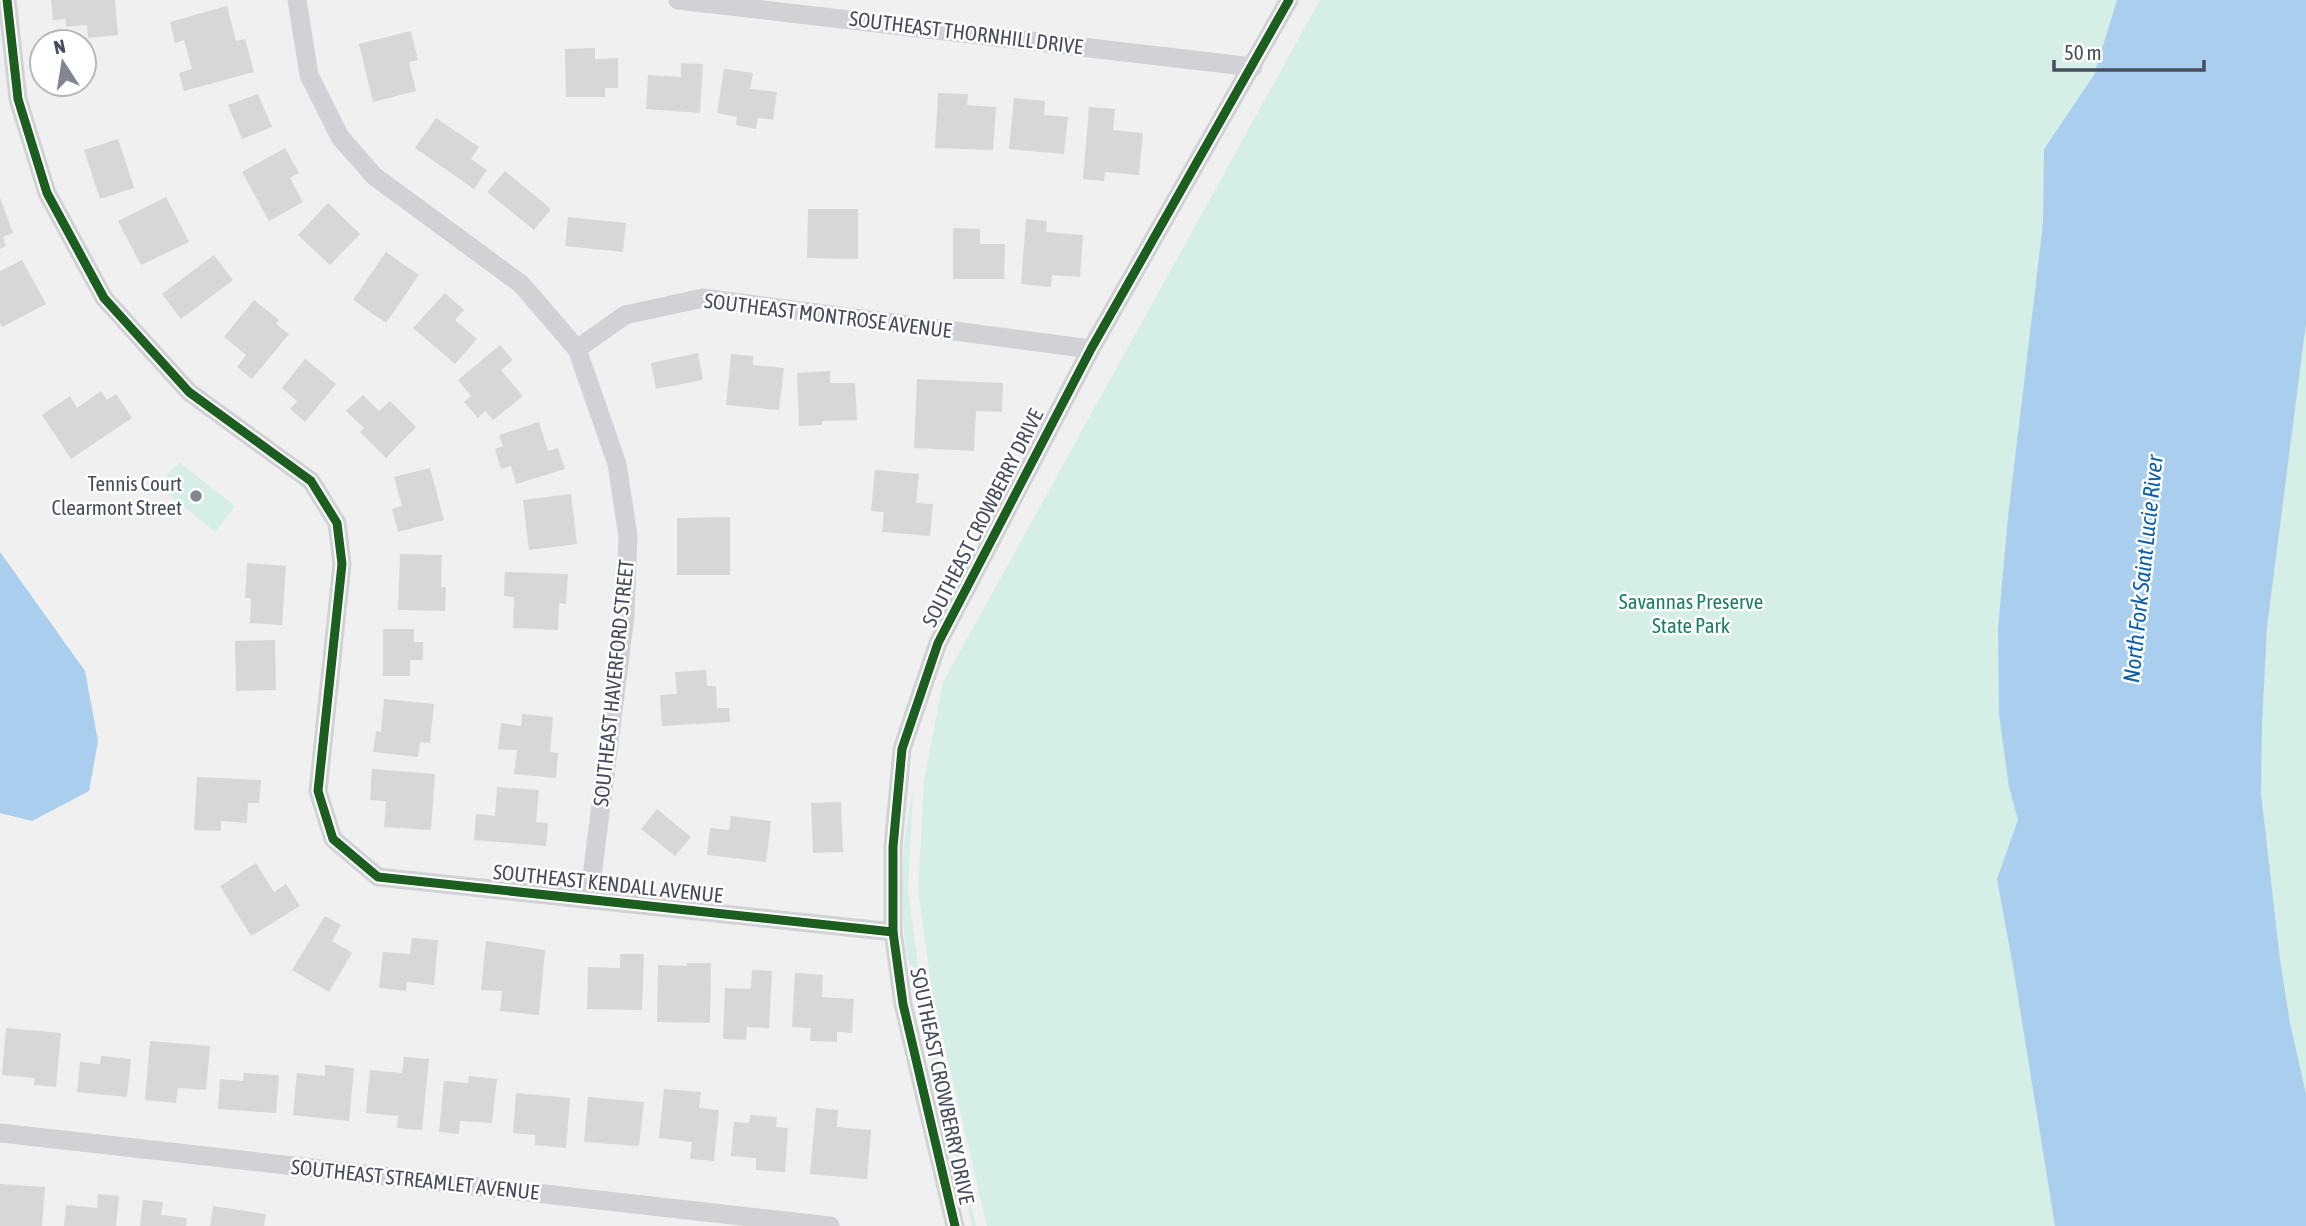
<svg xmlns="http://www.w3.org/2000/svg" width="2306" height="1226" viewBox="0 0 2306 1226" font-family="'Asap Condensed',sans-serif">
	<style>
		.green { fill: #d5efe6 }
		.water { fill: #aaceed }
		.building { fill: #d6d7d9 }
		.lines { fill: none; stroke-linecap: round; stroke-linejoin: round }
		.minor { stroke: #d1d2d6; stroke-width: 19 }
		.cycleway-casing { stroke: #fff; stroke-width: 13 }
		.cycleway { stroke: #1b5e20; stroke-width: 9 }
		.poi-dot { fill: #828690; stroke: #fff; stroke-width: 2.5 }
		.labels { text-anchor: middle; stroke-width: 5; stroke-linejoin: round; paint-order: stroke }
		.street-label { font-size: 21px; fill: #474d5d; stroke: #fff }
		.poi-label { font-size: 21px; fill: #474d5d; stroke: #fff; text-anchor: end }
		.park-label { font-size: 21px; fill: #177f66; stroke: #fff }
		.water-label { font-size: 23px; font-style: italic; fill: #0d60aa; stroke: #fff }
	</style>
	<rect width="100%" height="100%" fill="#f1f0f0"/>
	<!-- green -->
	<g class="green">
		<polygon points="1320,0 2306,0 2306,1226 987,1226 932,992 918,892 924,780 943,682"/>
		<polygon points="179,462 235,506 215,532 158,486"/>
		<path d="M913,789L908,890L922,993L976,1226H972L906,949C899,896 902,841 913,789Z"/>
	</g>
	<!-- water -->
	<g class="water">
		<polygon points="2117,0 2306,0 2306,323 2267,627 2262,724 2261,793 2280,960 2290,1023 2306,1094 2306,1226 2055,1226 2013,966 1997,879 2018,820 2009,787 1999,714 1998,629 2008,517 2043,224 2044,149 2094,75"/>
		<polygon points="0,552 85,671 98,741 89,791 32,821 0,813"/>
	</g>
	<!-- building -->
	<g class="building">
		<polygon points="51,0 115,0 118,35 88,38 87,25 66,27 65,19 53,20"/>
		<polygon points="227,6 236,41 245,39 254,72 184,91 179,73 192,69 184,40 175,43 170,22"/>
		<polygon points="411,31 418,60 409,62 416,91 373,102 359,44"/>
		<polygon points="595,48 595,59 618,58 618,88 605,88 605,97 566,97 565,49"/>
		<polygon points="681,63 703,64 700,113 646,109 648,75 681,77"/>
		<polygon points="724,69 753,73 750,89 777,92 773,120 758,118 756,129 736,125 737,117 717,113"/>
		<polygon points="938,93 968,94 967,105 996,107 993,150 935,148"/>
		<polygon points="258,94 272,127 242,139 228,105"/>
		<polygon points="1014,98 1045,101 1044,115 1068,117 1064,154 1009,149"/>
		<polygon points="1089,107 1115,109 1113,130 1143,133 1139,175 1105,172 1104,181 1083,179"/>
		<polygon points="436,118 479,147 471,159 487,170 474,189 415,148"/>
		<polygon points="118,139 134,188 100,199 84,150"/>
		<polygon points="285,148 299,173 290,178 303,202 269,221 242,172"/>
		<polygon points="505,171 551,209 534,230 487,192"/>
		<polygon points="166,197 189,242 141,265 118,221"/>
		<polygon points="0,198 13,233 3,237 6,246 0,249"/>
		<polygon points="328,203 360,234 330,265 298,235"/>
		<polygon points="808,209 858,209 858,259 807,258"/>
		<polygon points="568,217 626,223 623,252 565,246"/>
		<polygon points="1026,219 1047,221 1046,232 1083,235 1080,277 1052,275 1051,287 1021,284"/>
		<polygon points="953,228 980,229 980,244 1005,244 1004,279 953,279"/>
		<polygon points="386,252 419,275 386,323 353,300"/>
		<polygon points="214,255 233,280 181,319 162,294"/>
		<polygon points="22,260 46,304 2,327 0,323 0,271"/>
		<polygon points="445,293 464,310 455,320 477,339 455,364 413,328"/>
		<polygon points="254,300 279,320 276,324 289,334 252,379 237,367 246,355 224,337"/>
		<polygon points="500,345 513,360 501,370 523,396 493,420 485,411 478,418 464,402 471,396 458,380"/>
		<polygon points="698,353 703,380 656,389 651,363"/>
		<polygon points="731,354 753,356 753,365 784,368 779,410 726,405"/>
		<polygon points="305,359 336,384 305,422 290,409 297,401 282,388"/>
		<polygon points="830,371 830,383 855,383 857,420 822,421 822,425 799,426 797,373"/>
		<polygon points="917,379 1003,383 1002,412 976,411 974,451 914,448"/>
		<polygon points="101,391 107,400 116,394 132,418 71,459 42,415 70,396 77,408"/>
		<polygon points="363,395 379,411 390,401 416,427 386,458 360,432 364,428 346,411"/>
		<polygon points="539,422 548,451 558,448 565,469 516,484 511,466 501,469 495,449 503,446 499,435"/>
		<polygon points="430,468 444,520 398,532 392,509 402,506 394,477"/>
		<polygon points="875,470 919,474 916,503 933,504 930,536 882,532 884,512 871,511"/>
		<polygon points="571,494 577,544 529,550 523,500"/>
		<polygon points="730,517 730,575 677,575 677,518"/>
		<polygon points="400,554 442,555 441,587 446,587 445,611 398,610"/>
		<polygon points="247,563 286,566 282,625 250,623 251,598 245,598"/>
		<polygon points="505,572 568,574 566,604 559,603 558,630 513,628 514,597 504,596"/>
		<polygon points="383,629 414,629 414,642 423,642 423,660 410,660 410,676 383,676"/>
		<polygon points="275,640 276,690 236,691 235,641"/>
		<polygon points="706,670 707,686 716,686 717,708 729,708 730,722 662,726 660,695 677,694 675,672"/>
		<polygon points="384,699 434,704 430,743 420,742 418,757 373,752 376,731 381,732"/>
		<polygon points="522,714 553,717 550,752 558,753 556,778 514,774 517,750 498,749 501,723 521,726"/>
		<polygon points="372,769 435,774 431,830 384,827 386,801 370,800"/>
		<polygon points="197,777 261,780 259,803 248,803 247,823 221,821 221,831 194,830"/>
		<polygon points="497,787 539,790 536,822 548,823 546,846 474,840 476,814 495,816"/>
		<polygon points="841,802 843,852 813,853 811,803"/>
		<polygon points="657,809 691,837 675,856 641,829"/>
		<polygon points="731,816 771,821 766,862 707,855 710,828 729,830"/>
		<polygon points="256,863 274,892 286,884 300,906 251,936 220,886"/>
		<polygon points="325,916 341,925 332,941 352,953 329,992 292,970"/>
		<polygon points="412,938 438,940 434,985 407,982 406,991 379,988 383,952 410,954"/>
		<polygon points="486,941 545,950 539,1015 500,1011 502,991 481,990"/>
		<polygon points="620,954 644,954 642,1010 587,1009 588,967 620,968"/>
		<polygon points="687,963 711,963 710,1023 657,1022 658,965 687,966"/>
		<polygon points="752,970 772,971 769,1028 747,1027 746,1040 723,1039 725,988 751,989"/>
		<polygon points="795,973 823,975 822,997 854,999 852,1033 837,1032 837,1042 810,1041 811,1028 792,1027"/>
		<polygon points="6,1028 61,1033 56,1087 34,1085 35,1078 2,1075"/>
		<polygon points="150,1041 210,1046 206,1090 178,1088 176,1103 145,1100"/>
		<polygon points="101,1056 131,1059 127,1097 77,1092 80,1062 100,1064"/>
		<polygon points="404,1057 429,1059 422,1130 397,1128 398,1116 366,1113 370,1070 402,1073"/>
		<polygon points="325,1065 354,1068 349,1121 293,1115 297,1073 325,1076"/>
		<polygon points="244,1073 279,1075 276,1113 218,1109 220,1079 243,1081"/>
		<polygon points="469,1076 497,1079 492,1123 460,1121 459,1134 439,1132 444,1081 468,1083"/>
		<polygon points="664,1089 701,1092 699,1108 719,1110 714,1161 690,1159 692,1142 659,1138"/>
		<polygon points="516,1093 570,1098 566,1148 535,1145 535,1135 513,1133"/>
		<polygon points="588,1097 644,1102 639,1146 584,1142"/>
		<polygon points="816,1108 838,1110 837,1127 871,1130 867,1179 810,1174"/>
		<polygon points="750,1115 777,1117 776,1127 788,1128 785,1172 756,1170 756,1158 731,1156 734,1122 749,1123"/>
		<polygon points="0,1184 45,1187 42,1226 0,1226"/>
		<polygon points="98,1194 119,1196 116,1226 64,1226 66,1205 97,1208"/>
		<polygon points="143,1200 163,1202 161,1215 187,1218 186,1226 140,1226"/>
		<polygon points="213,1206 266,1214 264,1226 210,1226"/>
	</g>
	<g class="lines">
		<!-- minor -->
		<g class="minor">
			<polyline points="7,0 18,99 47,193 104,298 189,392 311,481 337,523 342,564 318,791 333,839 378,877 893,932"/>
			<polyline points="297,0 309,75 340,137 374,176 521,284 577,349 617,464 628,536 625,616 589,900"/>
			<polyline points="678,0 1253,67"/>
			<polyline points="577,349 625,315 703,298 1091,349"/>
			<polyline points="0,1133 830,1226"/>
			<polyline points="955,1226 903,1004 893,932 893,847 902,749 938,643 1091,349 1289,0"/>
		</g>
		<!-- cycleway casing -->
		<g class="cycleway-casing">
			<g id="cycleway">
				<polyline points="7,0 18,99 47,193 104,298 189,392 311,481 337,523 342,564 318,791 333,839 378,877 893,932"/>
				<polyline points="955,1226 903,1004 893,932 893,847 902,749 938,643 1091,349 1289,0"/>
			</g>
		</g>
		<!-- cycleway -->
		<use href="#cycleway" class="cycleway"/>
	</g>
	<!-- markers -->
	<circle class="poi-dot" cx="196" cy="496" r="7"/>
	<g class="labels">
		<!-- street labels -->
		<g class="street-label">
			<text transform="translate(966 33) rotate(7)" y="7">SOUTHEAST THORNHILL DRIVE</text>
			<text transform="translate(828 316) rotate(7)" y="7">SOUTHEAST MONTROSE AVENUE</text>
			<text transform="translate(983 518) rotate(-63)" y="7">SOUTHEAST CROWBERRY DRIVE</text>
			<text transform="translate(614 683) rotate(-84)" y="7">SOUTHEAST HAVERFORD STREET</text>
			<text transform="translate(608 884) rotate(6)" y="7">SOUTHEAST KENDALL AVENUE</text>
			<text transform="translate(942 1086) rotate(78)" y="7">SOUTHEAST CROWBERRY DRIVE</text>
			<text transform="translate(415 1180) rotate(6)" y="7">SOUTHEAST STREAMLET AVENUE</text>
		</g>
		<!-- poi labels -->
		<g class="poi-label">
			<text x="182" y="491">Tennis Court<tspan x="182" dy="24">Clearmont Street</tspan></text>
		</g>
		<!-- park labels -->
		<g class="park-label">
			<text x="1691" y="609">Savannas Preserve<tspan x="1691" dy="24">State Park</tspan></text>
		</g>
		<!-- water labels -->
		<g class="water-label">
			<text transform="translate(2143 569) rotate(-84)" y="8">North Fork Saint Lucie River</text>
		</g>
	</g>
	<!-- north arrow -->
	<g transform="translate(63 63) rotate(348)"><circle r="33" fill="#ffffff" stroke="#b5b8be" stroke-width="2"/>
	<path d="M0-5L12 26L0 18L-12 26Z" fill="#828690"/>
	<text y="-10" font-size="19" font-weight="bold" text-anchor="middle" fill="#474d5d">N</text>
	</g>
	<!-- scale -->
	<path d="M2054 60v10h150v-10" fill="none" stroke="#474d5d" stroke-width="3.5"/>
	<text x="2064" y="60" font-size="21" fill="#474d5d" stroke="#ffffff" stroke-width="5" paint-order="stroke">50 m</text>
</svg>
